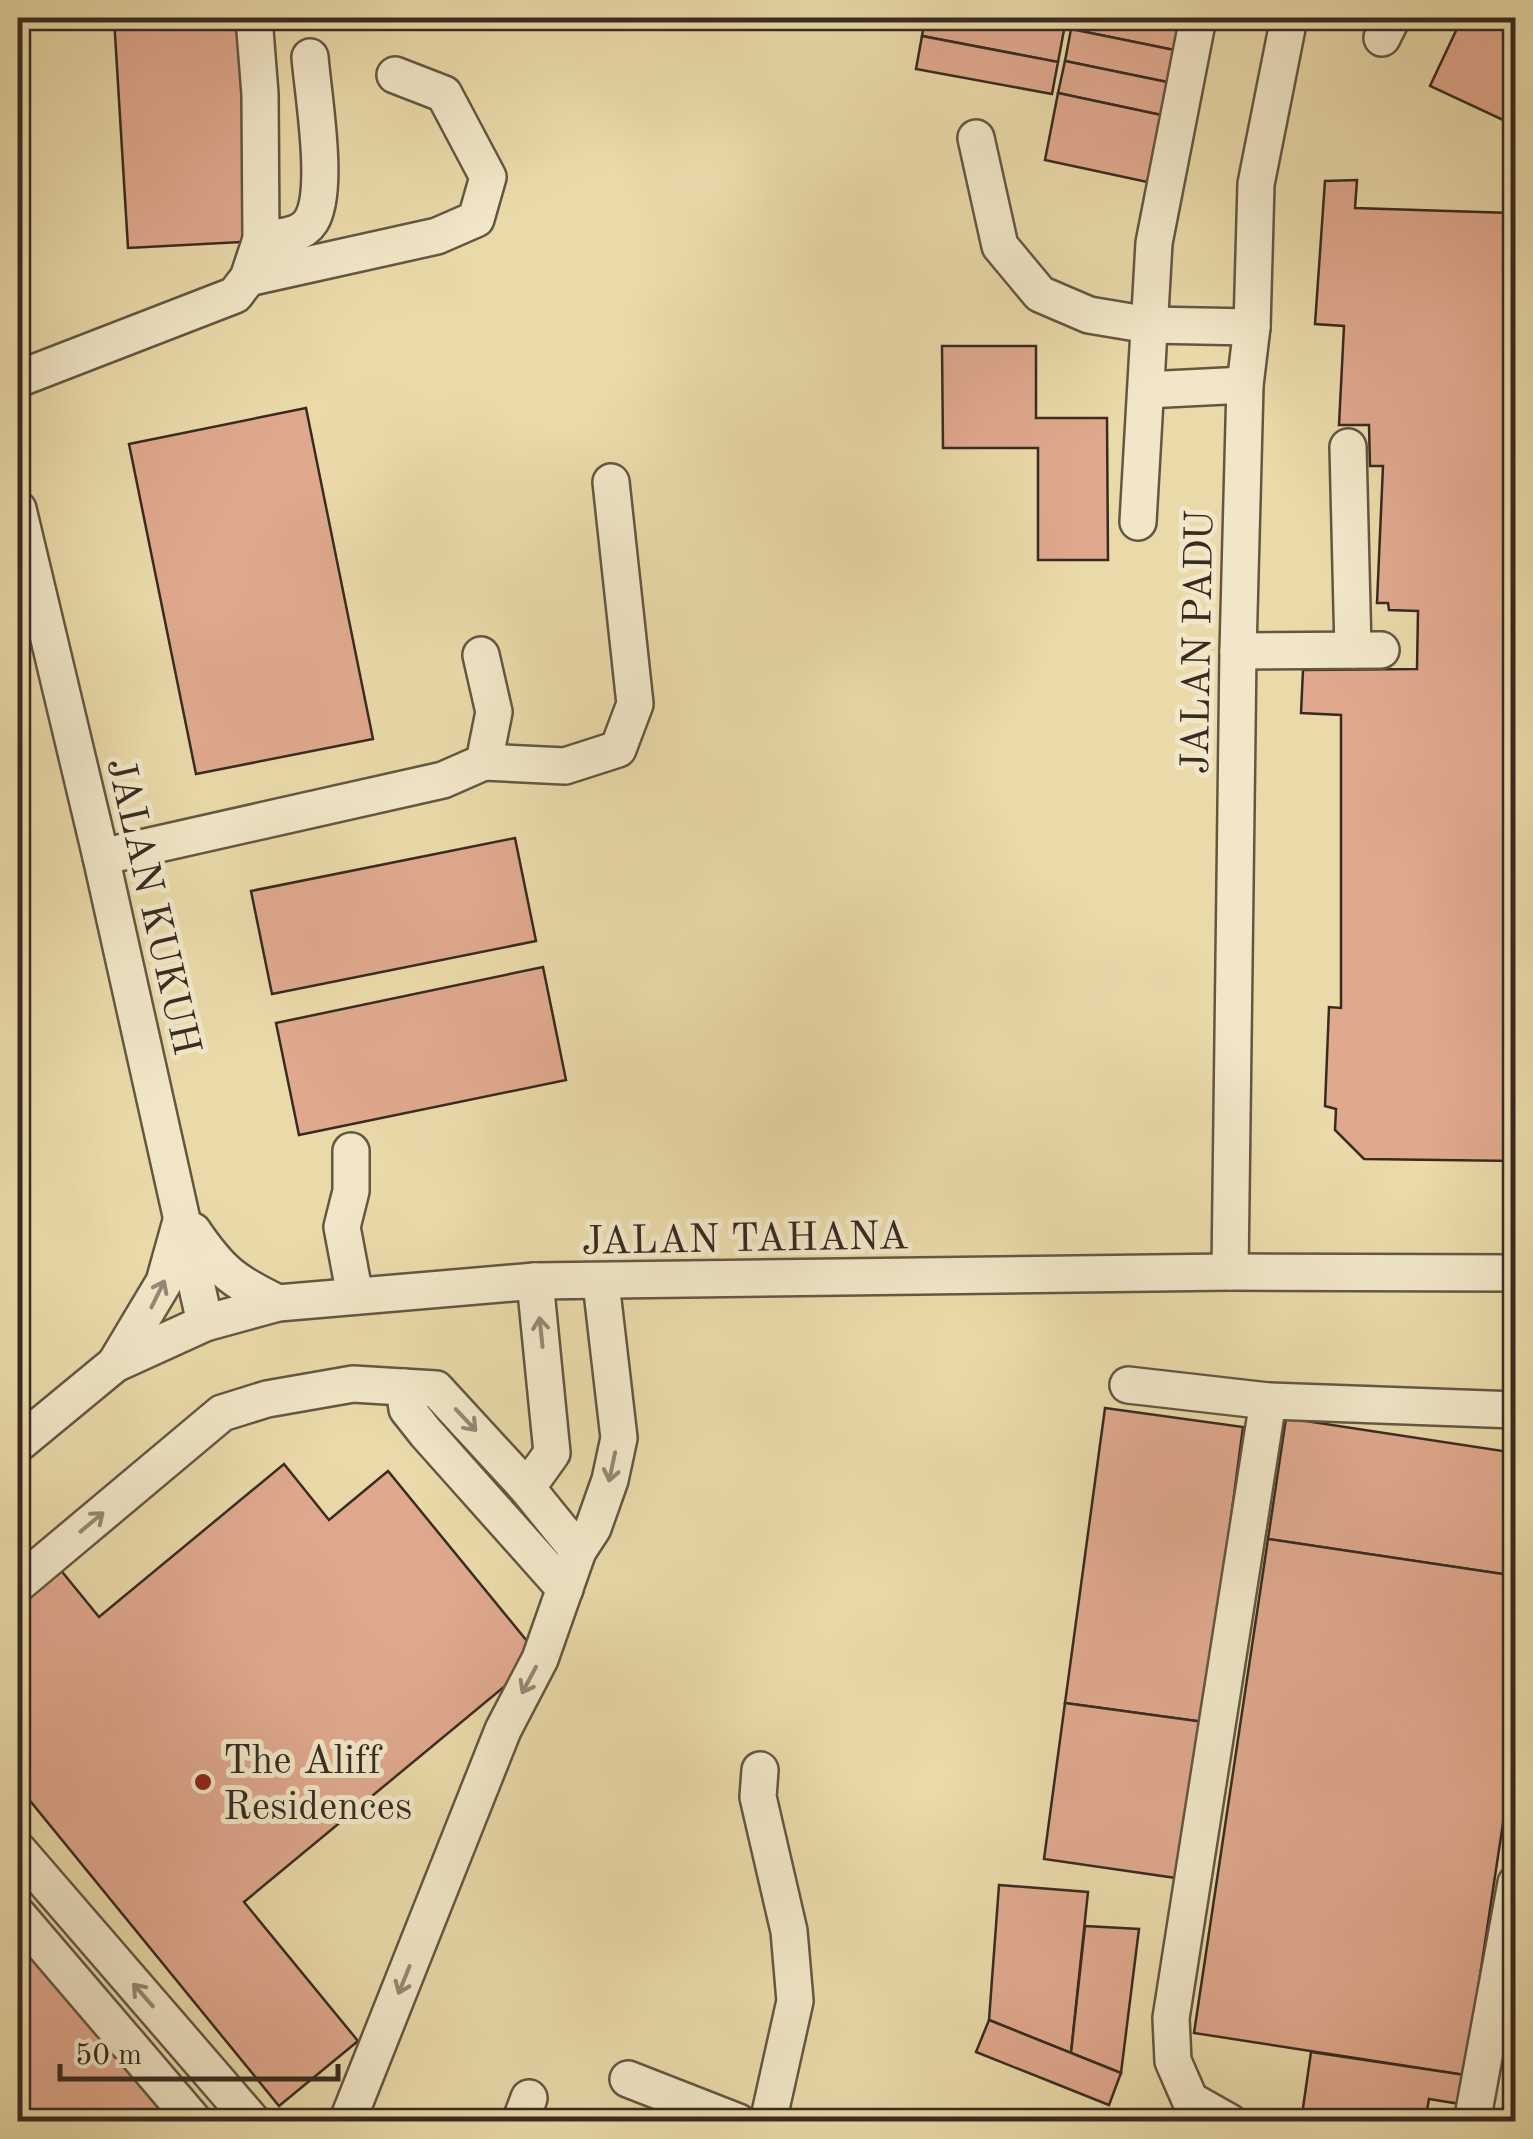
<svg xmlns="http://www.w3.org/2000/svg" width="1533" height="2139" viewBox="0 0 1533 2139" font-family="'Old Standard TT',serif">
	<style>
		.building { fill: #e0a98e; stroke: #382b20; stroke-width: 2.5 }
		.lines { fill: none; stroke-linecap: round; stroke-linejoin: round }
		.minor-casing { stroke: #645742; stroke-width: 40 }
		.minor { stroke: #f1e7c8; stroke-width: 35 }
		.oneway { stroke: #948974 }
		.poi-dot { fill: #8f2418; stroke: #f1e7c8; stroke-width: 4 }
		.labels { text-anchor: middle; stroke-width: 10; stroke-linejoin: round; paint-order: stroke }
		.street-label { font-size: 40px; fill: #382b20; stroke: #f1e7c8 }
		.poi-label { font-size: 40px; fill: #382b20; stroke: #f1e7c8; text-anchor: start }
	</style>
	<rect width="100%" height="100%" fill="#eadaaa"/>
	<filter id="stains"><feTurbulence type="fractalNoise" baseFrequency=".002" numOctaves="4"/><feColorMatrix values="0 0 0 0 .2 0 0 0 0 .09 0 0 0 0 .02 0 0 0 .5 -.17"/></filter>
	<radialGradient id="worn" r=".72"><stop offset=".6" stop-color="#630" stop-opacity="0"/><stop offset="1" stop-color="#630" stop-opacity=".3"/></radialGradient>
	<!-- building -->
	<g class="building">
		<polygon points="114,18 246,18 259,241 128,248"/>
		<polygon points="925,18 998,18 1064,30 1058,62 922,36"/>
		<polygon points="998,18 1066,18 1064,30"/>
		<polygon points="1073,18 1178,18 1186,19 1179,51 1071,29"/>
		<polygon points="1462,18 1516,18 1516,126 1430,86"/>
		<polygon points="1071,29 1179,51 1172,83 1065,61"/>
		<polygon points="922,36 1058,62 1052,94 916,69"/>
		<polygon points="1065,61 1172,83 1166,116 1058,93"/>
		<polygon points="1058,93 1166,116 1152,183 1045,160"/>
		<polygon points="1357,180 1355,208 1511,213 1512,245 1516,245 1516,1161 1364,1159 1335,1130 1336,1109 1325,1106 1329,1007 1341,1008 1341,715 1301,713 1303,670 1417,669 1418,611 1389,610 1388,603 1377,603 1383,466 1370,466 1369,425 1339,425 1344,326 1315,324 1325,181"/>
		<polygon points="942,346 1036,346 1036,418 1107,418 1108,560 1038,560 1038,448 943,448"/>
		<polygon points="306,408 373,739 196,774 129,444"/>
		<polygon points="515,838 536,941 272,994 251,891"/>
		<polygon points="543,967 566,1080 299,1135 276,1023"/>
		<polygon points="1105,1408 1243,1427 1204,1722 1065,1703"/>
		<polygon points="1286,1418 1516,1453 1516,1576 1268,1539"/>
		<polygon points="284,1464 329,1520 388,1471 540,1657 244,1902 358,2041 279,2106 18,1786 18,1602 59,1568 99,1617"/>
		<polygon points="1268,1539 1516,1576 1516,1737 1465,2075 1194,2033"/>
		<polygon points="1065,1703 1204,1722 1183,1879 1044,1859"/>
		<polygon points="999,1885 1088,1892 1071,2053 989,2020"/>
		<polygon points="1085,1926 1139,1929 1121,2073 1071,2053"/>
		<polygon points="18,1938 170,2122 18,2122"/>
		<polygon points="989,2020 1121,2073 1109,2105 976,2052"/>
		<polygon points="1311,2052 1465,2075 1460,2104 1429,2099 1425,2122 1301,2122"/>
	</g>
	<g class="lines">
		<!-- minor casing -->
		<g class="minor-casing">
			<g id="minor">
				<polyline points="1382,38 1392,18"/>
				<polyline points="976,138 1000,246 1040,294 1089,315 1149,325 1252,327"/>
				<path d="M261,239C278,237 301,237 311,221C330,191 313,95 310,57"/>
				<polyline points="248,278 437,236 476,219 488,177 444,94 395,75"/>
				<polyline points="18,379 235,295 248,278 261,239 260,94 254,18"/>
				<polyline points="1146,390 1245,385"/>
				<polyline points="1348,447 1353,650"/>
				<polyline points="18,509 101,857 205,1323"/>
				<polyline points="1138,522 1154,243 1198,18"/>
				<polyline points="1238,651 1381,650"/>
				<polyline points="484,762 565,766 618,749 635,704 611,482"/>
				<polyline points="101,857 443,780 484,762 494,712 481,655"/>
				<polyline points="351,1151 351,1191 342,1227 355,1296"/>
				<path d="M193,1231C220,1271 234,1282 278,1303"/>
				<polyline points="1230,1272 1238,651 1245,385 1252,327 1256,184 1289,18"/>
				<polyline points="115,1364 164,1282 181,1221"/>
				<polyline points="1128,1385 1268,1401 1516,1410"/>
				<polyline points="404,1387 407,1409 426,1433 565,1589"/>
				<polyline points="18,1444 115,1364 205,1323 278,1303 535,1281 1230,1272 1516,1273"/>
				<polyline points="527,1488 578,1551"/>
				<polyline points="18,1584 222,1413 267,1399 353,1384 436,1389 527,1488 552,1453 535,1281"/>
				<polyline points="760,1770 758,1797 789,1931 795,2001 768,2122"/>
				<polyline points="18,1850 253,2122"/>
				<polyline points="18,1915 195,2122"/>
				<polyline points="628,2079 738,2122"/>
				<polyline points="347,2122 503,1730 540,1659 578,1551 593,1528 610,1480 619,1438 601,1283"/>
				<polyline points="520,2122 529,2098"/>
				<polyline points="1229,2122 1190,2100 1173,2061 1171,2018 1268,1401"/>
				<polyline points="1472,2122 1516,1883"/>
			</g>
		</g>
		<!-- minor -->
		<use href="#minor" class="minor"/>
	</g>
	<!-- one-way arrows -->
	<defs><path id="oneway-shaft" d="M-6 0H5M1.5-3L5.5 0L1.5 3" fill="none" stroke-width="1.6" stroke-linecap="round" stroke-linejoin="round" transform="scale(2.5)"/></defs>
	<g class="oneway">
		<use href="#oneway-shaft" transform="translate(158 1294) rotate(-64)"/>
		<use href="#oneway-shaft" transform="translate(541 1332) rotate(-96)"/>
		<use href="#oneway-shaft" transform="translate(466 1420) rotate(47)"/>
		<use href="#oneway-shaft" transform="translate(612 1467) rotate(102)"/>
		<use href="#oneway-shaft" transform="translate(92 1522) rotate(-40)"/>
		<use href="#oneway-shaft" transform="translate(529 1680) rotate(118)"/>
		<use href="#oneway-shaft" transform="translate(404 1980) rotate(112)"/>
		<use href="#oneway-shaft" transform="translate(143 1995) rotate(-131)"/>
	</g>
	<!-- markers -->
	<circle class="poi-dot" cx="203" cy="1782" r="10"/>
	<g class="labels">
		<!-- street labels -->
		<g class="street-label">
			<text transform="translate(1196 642) rotate(-89)" y="14">JALAN PADU</text>
			<text transform="translate(155 906) rotate(77)" y="14">JALAN KUKUH</text>
			<text transform="translate(745 1237) rotate(-1)" y="14">JALAN TAHANA</text>
		</g>
		<!-- poi labels -->
		<g class="poi-label">
			<text x="223" y="1773">The Aliff<tspan x="223" dy="46">Residences</tspan></text>
		</g>
	</g>
	<!-- margin -->
	<rect width="1533" height="2139" fill="none" stroke="#eadaaa" stroke-width="60"/>
	<rect x="20" y="20" width="1493" height="2099" fill="none" stroke="#382b20" stroke-width="5"/>
	<rect x="30" y="30" width="1473" height="2079" fill="none" stroke="#382b20" stroke-width="2.5"/>
	<!-- scale -->
	<path d="M60 2064v15h278v-15" fill="none" stroke="#382b20" stroke-width="5"/>
	<text x="75" y="2064" font-size="30" fill="#382b20" stroke="#f1e7c8" stroke-width="8" paint-order="stroke">50 m</text>
	<rect width="100%" height="100%" filter="url(#stains)"/>
	<rect width="100%" height="100%" fill="url(#worn)"/>
</svg>
